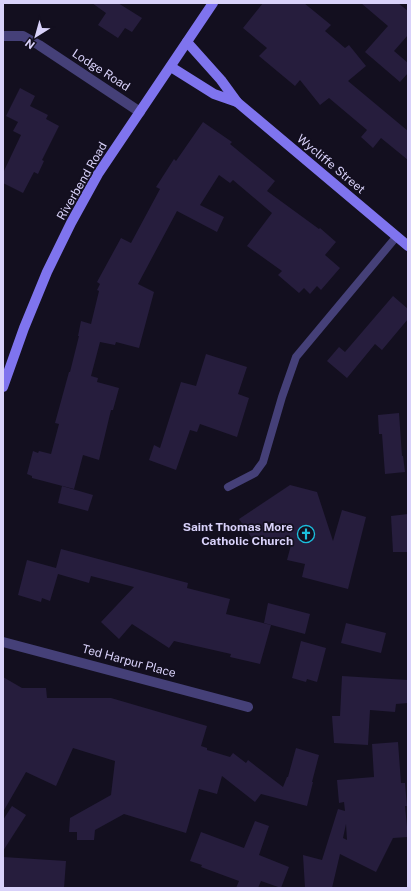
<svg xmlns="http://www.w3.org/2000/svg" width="411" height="891" viewBox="0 0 411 891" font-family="'Public Sans',sans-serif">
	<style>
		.building { fill: #261d3d; fill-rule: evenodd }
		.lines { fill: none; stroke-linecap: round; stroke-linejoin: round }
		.lane { stroke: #454078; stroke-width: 8 }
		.street { stroke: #454078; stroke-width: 10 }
		.secondary { stroke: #7f74ee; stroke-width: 10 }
		.labels { text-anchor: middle; stroke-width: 3.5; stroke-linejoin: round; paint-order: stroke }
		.street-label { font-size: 12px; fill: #d9d2fa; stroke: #130f1f }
		.poi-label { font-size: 12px; font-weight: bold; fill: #d9d2fa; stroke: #130f1f; text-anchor: end }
	</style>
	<rect width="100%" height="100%" fill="#130f1f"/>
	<!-- building -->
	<g class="building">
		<polygon points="92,3 118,3 142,18 132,32 125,28 118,38 98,25 106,13"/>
		<polygon points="263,3 304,3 331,25 325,31 345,48 349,45 366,66 348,81 408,131 408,160 381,138 373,148 361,137 367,130 329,98 320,105 300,80 295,86 259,56 267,48 243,28"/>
		<polygon points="361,3 398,3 408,11 408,35 394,51 408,63 408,73 400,82 365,52 388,26"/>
		<polygon points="20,88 35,96 30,106 48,115 46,119 59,126 42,160 44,161 38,174 34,172 23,193 3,183 3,173 21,135 13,131 18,122 6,116"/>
		<polygon points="203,122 232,142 230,144 275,181 267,191 319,229 320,228 336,242 325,255 340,268 321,290 317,286 310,294 304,288 299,293 278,275 282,271 247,246 272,213 233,180 230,183 219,175 200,205 224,217 217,232 177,211 138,284 154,292 139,348 116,342 115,345 100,342 91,376 98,378 97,382 119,388 113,410 111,410 99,460 83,455 74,489 32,478 32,476 27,474 33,451 38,453 39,451 51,454 59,424 55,423 69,372 70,372 79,336 78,336 81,321 91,324 99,291 97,290 100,284 97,282 121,238 131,243 160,189 156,187 174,159 176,161"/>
		<polygon points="393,296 408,309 408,319 382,350 375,344 347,378 327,361 339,347 345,352"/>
		<polygon points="206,354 247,367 238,394 249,398 237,437 200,424 197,432 190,430 176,470 149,460 154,445 160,448 181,382 196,386"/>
		<polygon points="399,413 402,456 403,456 405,472 385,474 382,434 379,434 378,415"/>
		<polygon points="290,485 317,492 333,541 342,510 366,517 348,589 302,577 305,564 287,560 291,545 265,538 256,544 239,519"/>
		<polygon points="62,486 93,495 88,511 58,503"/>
		<polygon points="408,514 408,552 393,552 391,516"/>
		<polygon points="61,549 188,583 187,588 230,599 226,614 271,625 260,664 230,657 231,654 174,641 169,648 132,624 119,639 101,622 134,587 91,576 89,583 58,574 50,601 42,598 41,602 18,595 27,560 56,568"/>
		<polygon points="268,603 310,614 305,634 264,623"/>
		<polygon points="346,623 386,633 381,653 341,643"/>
		<polygon points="301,641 326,648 317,682 307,679 306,682 292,678"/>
		<polygon points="342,676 408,680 408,703 396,704 395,712 370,710 368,745 334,743 332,716 340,716"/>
		<polygon points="3,677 22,688 46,688 47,698 111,698 207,726 201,746 207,748 207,750 230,757 233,753 246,763 248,760 283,787 287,777 288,777 296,748 319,755 312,782 313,782 307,806 261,794 255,802 222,776 217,794 199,789 186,833 124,814 95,830 94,840 77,840 77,832 69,832 70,818 111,795 115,761 73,748 56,786 26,772 3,812"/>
		<path d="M398,742L401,783H405L407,806H405L408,837L393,838L376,872L340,854L332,888H305L303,855L322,860L338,809L345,811L344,802L339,803L337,780L374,777L372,744ZM346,824L347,840L343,838Z"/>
		<polygon points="12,806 26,815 3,851 3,820"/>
		<polygon points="255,821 269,826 259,855 289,867 281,888 261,881 258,888 236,888 239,881 201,867 202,865 190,861 201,832 244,848"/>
		<polygon points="3,857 66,861 64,888 3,887"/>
	</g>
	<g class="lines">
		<!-- lane -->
		<polyline class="lane" points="228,487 255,473 263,462 282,397 296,357 397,236"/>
		<!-- street -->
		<g class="street">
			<polyline points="3,36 23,36 39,45 140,112"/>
			<polyline points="3,642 248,707"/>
		</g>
		<!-- secondary -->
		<g class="secondary">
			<polyline points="187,42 221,80 237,102 408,246"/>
			<polyline points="171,67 214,94 237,102"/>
			<polyline points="3,387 24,328 47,272 71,223 98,174 213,3"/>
		</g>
	</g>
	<!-- icons -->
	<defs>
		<g id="church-ring" transform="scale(0.9)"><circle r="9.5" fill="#130f1f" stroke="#1bbedd" stroke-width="1.5"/><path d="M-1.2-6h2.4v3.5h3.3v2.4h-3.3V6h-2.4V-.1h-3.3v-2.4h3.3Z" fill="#1bbedd"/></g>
	</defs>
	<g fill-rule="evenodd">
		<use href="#church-ring" x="306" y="534"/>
	</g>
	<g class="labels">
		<!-- street labels -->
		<g class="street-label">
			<text transform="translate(101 70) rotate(33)" y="4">Lodge Road</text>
			<text transform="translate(331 164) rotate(40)" y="4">Wycliffe Street</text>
			<text transform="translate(82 181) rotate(-60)" y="4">Riverbend Road</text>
			<text transform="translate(129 661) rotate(15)" y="4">Ted Harpur Place</text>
		</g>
		<!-- poi labels -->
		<g class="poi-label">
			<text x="293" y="531">Saint Thomas More<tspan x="293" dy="14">Catholic Church</tspan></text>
		</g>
	</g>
	<!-- border -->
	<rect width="411" height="891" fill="none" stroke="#d9d2fa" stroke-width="8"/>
	<!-- north arrow -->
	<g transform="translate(36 36) rotate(217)" stroke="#130f1f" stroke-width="3" paint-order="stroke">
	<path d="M0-3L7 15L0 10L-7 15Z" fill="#d9d2fa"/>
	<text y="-6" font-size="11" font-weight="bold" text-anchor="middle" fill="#d9d2fa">N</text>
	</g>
</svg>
